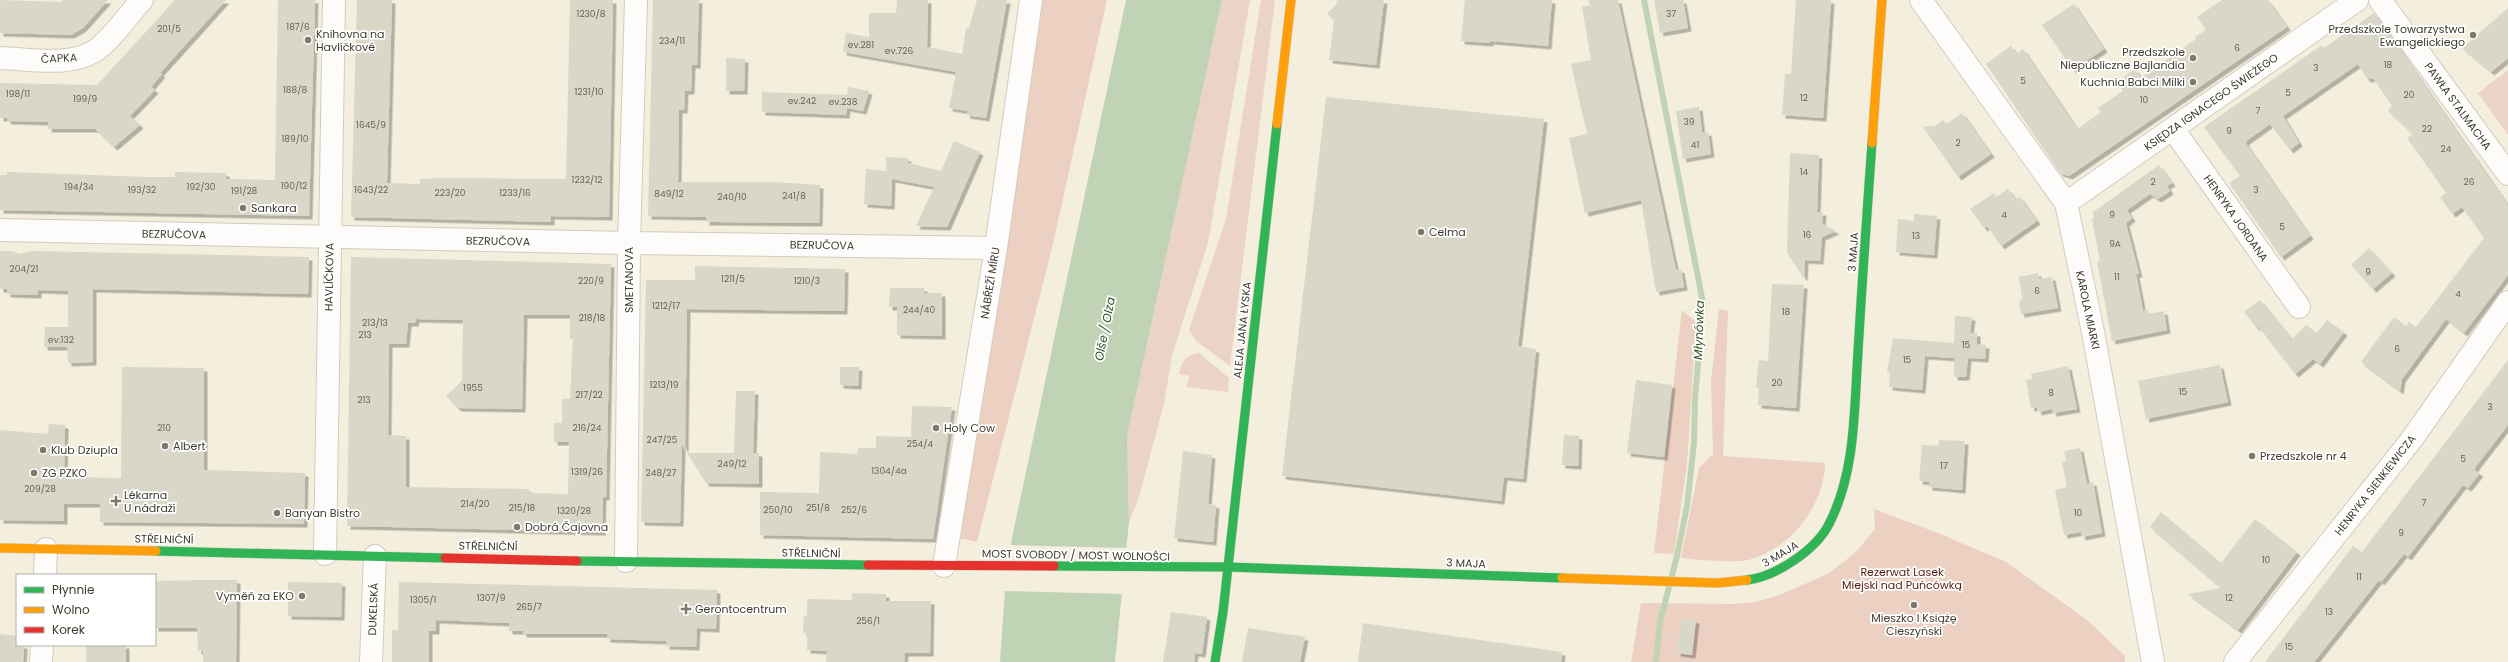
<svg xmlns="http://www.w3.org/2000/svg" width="2508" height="662" viewBox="0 0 2508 662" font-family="Poppins,sans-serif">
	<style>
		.green { fill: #ebd4c5 }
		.forest { fill: #ecd0c1 }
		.water { fill: #c1d3b5 }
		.pier { fill: #f4eedd }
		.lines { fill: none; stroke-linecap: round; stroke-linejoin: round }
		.stream { stroke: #c1d3b5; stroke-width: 6 }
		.building { fill: #d9d7c8; fill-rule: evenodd; filter: url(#shadow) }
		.street-casing { stroke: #d1ccbf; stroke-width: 24 }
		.fast-casing { stroke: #d1ccbf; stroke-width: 10 }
		.slow-casing { stroke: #d1ccbf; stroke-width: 10 }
		.jam-casing { stroke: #d1ccbf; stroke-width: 10 }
		.street { stroke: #fdfcfa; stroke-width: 22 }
		.fast { stroke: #30b455; stroke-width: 9 }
		.slow { stroke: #ff9f0a; stroke-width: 9 }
		.jam { stroke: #e5322d; stroke-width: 9 }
		.poi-dot { fill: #7e796b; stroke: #fff; stroke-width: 1.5 }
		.labels { text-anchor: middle; stroke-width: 3.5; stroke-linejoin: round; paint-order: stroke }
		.number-label { font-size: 9px; fill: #666356 }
		.poi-label { font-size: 11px; fill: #3e3a2e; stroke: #fff; text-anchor: start }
		.street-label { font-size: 11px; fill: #3e3a2e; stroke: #fff }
		.park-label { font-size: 11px; fill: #541c0b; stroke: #fff }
		.water-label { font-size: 12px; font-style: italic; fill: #2d5323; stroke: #fff }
	</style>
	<defs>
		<filter id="shadow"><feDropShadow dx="3.5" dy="3.5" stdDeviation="0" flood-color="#0004"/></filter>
	</defs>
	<rect width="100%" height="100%" fill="#f4eedd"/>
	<!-- green -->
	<g class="green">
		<polygon points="1222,0 1250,0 1208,243 1172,355 1164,404 1139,497 1129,522 1127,436"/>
		<polygon points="1261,0 1275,0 1230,366 1196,341 1189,330 1226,219"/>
		<polygon points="2508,70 2508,135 2478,93"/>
		<path d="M1199,353L1229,378L1228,392L1186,387L1190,376L1179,374C1182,361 1185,355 1199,353Z"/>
	</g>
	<!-- forest -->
	<g class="forest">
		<polygon points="1040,0 1107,0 1052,248 977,542 954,537"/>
		<path d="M1719,309L1728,311L1723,456L1825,463C1824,506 1791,549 1748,560C1736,563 1694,560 1681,558L1699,468L1713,454L1711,382Z"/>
		<polygon points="1682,310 1696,322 1687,465 1674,554 1654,553"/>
		<polygon points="1874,509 1938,533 2006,562 2087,620 2125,656 2125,662 1631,662 1641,603 1732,604 1756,602 1779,595 1828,574 1856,552 1875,529"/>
	</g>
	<!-- water -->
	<polygon class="water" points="1126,0 1222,0 1127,436 1129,522 1115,662 1000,662 1005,590 1012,538"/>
	<!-- pier -->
	<polygon class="pier" points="1009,545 1129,548 1124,594 1003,591"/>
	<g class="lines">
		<!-- stream -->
		<polyline class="stream" points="1644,0 1703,303 1695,399 1694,443 1687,506 1677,556 1660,622 1656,662"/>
	</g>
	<!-- building -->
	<g class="building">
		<polygon points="0,0 62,2 63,0 108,0 83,28 71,35 0,33"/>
		<polygon points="175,0 226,0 160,73 162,74 151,87 155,90 130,116 140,125 114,147 95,129 48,129 49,122 12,121 7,121 8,118 0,118 0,83 97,85"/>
		<polygon points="278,0 315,0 309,216 0,210 0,175 7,175 7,172 147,177 175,177 175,172 226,173 226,179 275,180"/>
		<polygon points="357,0 392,0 387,183 420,184 420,179 443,178 566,179 570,0 613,0 609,217 551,216 551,222 351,217"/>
		<polygon points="653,0 699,0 697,65 692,65 691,91 685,91 684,110 679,110 678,182 773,182 820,185 819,223 718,222 706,222 706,217 648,216"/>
		<polygon points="897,0 928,0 927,47 962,54 966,28 969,28 977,0 1007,0 986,118 966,115 968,111 949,108 956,72 843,52 846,33 869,37 869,13 896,13"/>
		<polygon points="1337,0 1384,0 1376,65 1329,60 1334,21 1327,13 1336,5"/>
		<polygon points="1465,0 1552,0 1548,46 1490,41 1490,43 1461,41"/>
		<polygon points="1588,0 1618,0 1676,270 1681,269 1684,287 1656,292 1641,200 1585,213 1569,138 1587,134 1571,64 1591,60 1582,7 1590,5"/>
		<polygon points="1654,0 1683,0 1688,28 1660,33"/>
		<polygon points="1796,0 1831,0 1823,118 1782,115 1785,74 1791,74"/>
		<polygon points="2222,0 2268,0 2287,27 2069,176 2060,173 1986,64 2011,46 2017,54 2023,49 2074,124 2079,128 2101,112 2098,108 2123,91 2117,82 2135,69 2141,78 2196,39 2195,37 2206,30 2197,17"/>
		<polygon points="2074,4 2104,49 2073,70 2042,25"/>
		<polygon points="2508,8 2508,58 2491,72 2462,48"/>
		<polygon points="2374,13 2508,205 2508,275 2464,333 2446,319 2402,379 2400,391 2361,362 2394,317 2406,326 2409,322 2416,327 2484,238 2462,207 2452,214 2440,197 2446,193 2407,138 2413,134 2388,111 2392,106 2373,78 2367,79 2358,64 2283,116 2299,143 2290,150 2270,124 2245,142 2310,236 2281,257 2229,183 2240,176 2204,127 2322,45 2324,48"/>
		<polygon points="726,58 745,59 744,91 726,91"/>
		<polygon points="848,87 869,91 863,111 847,108 846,115 762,112 762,92 847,95"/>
		<polygon points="1326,97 1544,119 1518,346 1536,349 1523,479 1504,477 1501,501 1282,476"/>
		<polygon points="1699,107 1702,133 1708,132 1711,154 1683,159 1676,111"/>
		<polygon points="1962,113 1991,154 1958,177 1923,127 1935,126 1943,120 1946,124"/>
		<polygon points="954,141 980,152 947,227 916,226 934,187 892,179 891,206 864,204 866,169 886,171 886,157 908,158 908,163 941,171"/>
		<polygon points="1790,153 1819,155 1817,212 1823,212 1822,224 1836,231 1822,237 1820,261 1805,260 1804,278 1787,253"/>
		<polygon points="2159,165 2172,183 2167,186 2170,191 2158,199 2150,194 2127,210 2132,218 2126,223 2139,274 2136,274 2143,311 2148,310 2149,314 2164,311 2167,330 2112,341 2097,261 2100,261 2092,219 2094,218 2093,212"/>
		<polygon points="2008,189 2016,200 2020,197 2037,221 2001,246 1987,226 1984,228 1970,209 1994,193 1996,197"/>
		<polygon points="1914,214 1937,216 1934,255 1896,252 1898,219 1914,221"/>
		<polygon points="2369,248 2392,273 2373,289 2351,265"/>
		<polygon points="0,251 12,251 19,254 34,251 309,257 308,294 93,289 93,362 68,363 67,347 44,347 45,327 68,327 68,291 38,290 38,295 7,294 7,289 0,289"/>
		<path d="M351,257L611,264L606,497H603L602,532L347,526ZM524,315H570V339H573L570,399H562V423H554V442H569L568,494L529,493V489L406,487V436L388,435L389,344H406L408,323H415L416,319L463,320L462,381L446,396L458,408L522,409Z"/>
		<polygon points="695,266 845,269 844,311 687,309 685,450 682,444 680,523 641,522 646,280 695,280"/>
		<polygon points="2038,273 2039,279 2052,277 2058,308 2021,314 2019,303 2022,298 2019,277"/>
		<polygon points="1772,284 1804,285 1796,408 1758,405 1759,389 1756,387 1759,360 1768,361"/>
		<polygon points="890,288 924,288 924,293 942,293 942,336 897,335 897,307 889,307"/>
		<polygon points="2260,300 2292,339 2306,325 2317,333 2327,320 2344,332 2320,364 2313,359 2295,374 2258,326 2256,327 2244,312"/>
		<polygon points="1955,316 1972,317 1970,333 1977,333 1977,344 1986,345 1985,359 1968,358 1966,377 1954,377 1954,358 1925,356 1922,390 1889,387 1890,373 1887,372 1893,338 1954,343"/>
		<polygon points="2508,360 2508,425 2477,465 2474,470 2480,473 2468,488 2463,485 2408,557 2404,554 2381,582 2379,580 2314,662 2265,662 2353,546 2362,552"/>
		<polygon points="2220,365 2228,402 2146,419 2138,381"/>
		<polygon points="2068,366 2077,409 2053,413 2052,409 2038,412 2037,407 2031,408 2026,380 2032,379 2031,374"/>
		<polygon points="122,367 204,368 204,470 305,473 304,524 100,522 100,504 64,504 64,521 0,520 0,430 48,434 49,424 65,425 64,477 121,478"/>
		<polygon points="840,367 859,367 858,386 840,385"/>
		<polygon points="1636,380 1672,385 1664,457 1627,453"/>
		<polygon points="736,391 755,391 753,453 759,453 759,484 706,483 687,453 734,453"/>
		<polygon points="912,406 952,407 933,539 760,535 760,492 819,493 820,452 857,454 858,448 876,448 876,436 911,437"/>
		<polygon points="1564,435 1579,436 1578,466 1562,465"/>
		<polygon points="1939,440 1965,441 1962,490 1929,487 1929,482 1919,481 1922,445 1938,446"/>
		<polygon points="2080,448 2087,484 2093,482 2102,533 2082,537 2081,532 2064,535 2055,490 2067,487 2062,462 2066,461 2064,451"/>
		<polygon points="1183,451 1212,455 1208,504 1216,505 1213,542 1174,538"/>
		<polygon points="2161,512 2221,563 2255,519 2297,552 2238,630 2188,594 2221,588 2150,527"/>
		<polygon points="204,580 237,580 236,662 203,662 203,651 198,651 197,628 155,628 155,581"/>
		<polygon points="288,582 342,583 341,617 288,616"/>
		<polygon points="399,582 717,590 716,629 697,628 696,647 666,646 666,641 607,639 607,634 523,634 523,631 509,631 509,623 436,620 436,631 429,631 429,662 392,662 392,630 398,630"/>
		<polygon points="852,593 886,594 886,601 931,601 930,653 905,653 904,662 826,662 827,651 807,650 807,633 803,633 804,615 807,616 807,599 852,600"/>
		<polygon points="1171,612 1207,617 1202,654 1195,653 1194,662 1163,662"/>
		<polygon points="1681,618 1696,620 1692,655 1677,653"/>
		<polygon points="1363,623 1562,652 1561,662 1358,662"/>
		<polygon points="1248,628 1305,637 1300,662 1242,662"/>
		<polygon points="0,634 17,636 17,645 24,645 23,662 0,662"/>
		<rect x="86" y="645" width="40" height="17"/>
	</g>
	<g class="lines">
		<!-- street casing -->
		<g class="street-casing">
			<g id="street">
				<polyline points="1921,0 2066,203 2093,332 2153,662"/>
				<polyline points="2380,0 2508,174"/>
				<path d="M0,58C30,59 74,68 99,48C115,35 128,15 142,0"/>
				<polyline points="2173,129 2299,307"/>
				<polyline points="2066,203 2357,0"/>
				<polyline points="0,230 629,243 996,248"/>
				<polyline points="325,554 334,0"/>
				<polyline points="626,561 629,243 636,0"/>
				<polyline points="944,566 996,248 1031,0"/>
				<polyline points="45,575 46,549"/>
				<polyline points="41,662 42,645"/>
				<polyline points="371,662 375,556"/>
				<polyline points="2235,662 2412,439 2508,302"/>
			</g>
		</g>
		<!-- fast casing -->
		<g class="fast-casing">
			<g id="fast">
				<polyline points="156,551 445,558"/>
				<polyline points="577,561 868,565"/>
				<polyline points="1054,566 1228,567 1562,578"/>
				<path d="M1747,580C1775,577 1816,550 1829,524C1856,472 1854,409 1858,352C1862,282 1867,213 1872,143"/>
				<polyline points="1215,662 1223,612 1277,124"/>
			</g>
		</g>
		<!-- slow casing -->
		<g class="slow-casing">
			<g id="slow">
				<polyline points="1277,124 1291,0"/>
				<polyline points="1872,143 1882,0"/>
				<polyline points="0,548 156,551"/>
				<polyline points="1562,578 1718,583 1747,580"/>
			</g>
		</g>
		<!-- jam casing -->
		<g class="jam-casing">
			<g id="jam">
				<polyline points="445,558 577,561"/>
				<polyline points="868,565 1054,566"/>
			</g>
		</g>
		<!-- street -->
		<use href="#street" class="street"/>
		<!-- fast -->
		<use href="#fast" class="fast"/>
		<!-- slow -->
		<use href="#slow" class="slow"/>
		<!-- jam -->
		<use href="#jam" class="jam"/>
	</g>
	<!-- markers -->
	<g class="poi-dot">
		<circle cx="2473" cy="35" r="4"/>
		<circle cx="308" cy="40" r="4"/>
		<circle cx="2193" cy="58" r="4"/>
		<circle cx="2193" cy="82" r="4"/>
		<circle cx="243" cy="208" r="4"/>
		<circle cx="1421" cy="232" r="4"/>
		<circle cx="936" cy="428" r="4"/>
		<circle cx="165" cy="446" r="4"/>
		<circle cx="43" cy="450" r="4"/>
		<circle cx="2252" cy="456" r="4"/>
		<circle cx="34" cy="473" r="4"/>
		<path d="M114 495h4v4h4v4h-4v4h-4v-4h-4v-4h4z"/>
		<circle cx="277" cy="513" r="4"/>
		<circle cx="517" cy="527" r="4"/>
		<circle cx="302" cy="596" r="4"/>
		<circle cx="1914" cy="605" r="4"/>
		<path d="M684 603h4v4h4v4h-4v4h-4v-4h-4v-4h4z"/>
	</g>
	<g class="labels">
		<!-- number labels -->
		<g class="number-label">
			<text x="591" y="17">1230/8</text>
			<text x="1671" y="17">37</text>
			<text x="298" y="30">187/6</text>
			<text x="169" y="32">201/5</text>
			<text x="672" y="44">234/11</text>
			<text x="861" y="48">ev.281</text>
			<text x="2237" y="51">6</text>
			<text x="899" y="54">ev.726</text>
			<text x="2388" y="68">18</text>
			<text x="2316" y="71">3</text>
			<text x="2023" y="84">5</text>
			<text x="295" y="93">188/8</text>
			<text x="589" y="95">1231/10</text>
			<text x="2288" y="96">5</text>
			<text x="18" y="97">198/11</text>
			<text x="2409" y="98">20</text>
			<text x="1804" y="101">12</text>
			<text x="85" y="102">199/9</text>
			<text x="2144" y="103">10</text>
			<text x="802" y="104">ev.242</text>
			<text x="843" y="105">ev.238</text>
			<text x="2258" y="114">7</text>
			<text x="1689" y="125">39</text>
			<text x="371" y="128">1645/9</text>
			<text x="2427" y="132">22</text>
			<text x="2229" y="134">9</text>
			<text x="295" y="142">189/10</text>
			<text x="1958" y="146">2</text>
			<text x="1695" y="148">41</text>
			<text x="2446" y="152">24</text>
			<text x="1804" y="175">14</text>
			<text x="587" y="183">1232/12</text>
			<text x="2153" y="185">2</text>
			<text x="2469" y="185">26</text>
			<text x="294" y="189">190/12</text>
			<text x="79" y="190">194/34</text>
			<text x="201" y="190">192/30</text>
			<text x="142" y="193">193/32</text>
			<text x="371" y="193">1643/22</text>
			<text x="2256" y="193">3</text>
			<text x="244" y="194">191/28</text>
			<text x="450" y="196">223/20</text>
			<text x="515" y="196">1233/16</text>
			<text x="669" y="197">849/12</text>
			<text x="794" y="199">241/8</text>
			<text x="732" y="200">240/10</text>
			<text x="2004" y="218">4</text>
			<text x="2112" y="218">9</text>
			<text x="2282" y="230">5</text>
			<text x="1807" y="238">16</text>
			<text x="1916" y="239">13</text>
			<text x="2115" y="247">9A</text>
			<text x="24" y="272">204/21</text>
			<text x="2368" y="275">9</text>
			<text x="2117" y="280">11</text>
			<text x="733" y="282">1211/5</text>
			<text x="591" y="284">220/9</text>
			<text x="807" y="284">1210/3</text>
			<text x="2037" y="294">6</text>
			<text x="2458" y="297">4</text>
			<text x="666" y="309">1212/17</text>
			<text x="919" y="313">244/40</text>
			<text x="1786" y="315">18</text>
			<text x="592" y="321">218/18</text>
			<text x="375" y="326">213/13</text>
			<text x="365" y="338">213</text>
			<text x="61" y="343">ev.132</text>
			<text x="1966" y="348">15</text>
			<text x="2397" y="352">6</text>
			<text x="1907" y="363">15</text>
			<text x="1777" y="386">20</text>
			<text x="664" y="388">1213/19</text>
			<text x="473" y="391">1955</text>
			<text x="2183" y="395">15</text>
			<text x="2051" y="396">8</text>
			<text x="589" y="398">217/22</text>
			<text x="364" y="403">213</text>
			<text x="2490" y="410">3</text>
			<text x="164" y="431">210</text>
			<text x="587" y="431">216/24</text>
			<text x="662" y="443">247/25</text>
			<text x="920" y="447">254/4</text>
			<text x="2463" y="462">5</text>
			<text x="732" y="467">249/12</text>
			<text x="1944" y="469">17</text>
			<text x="889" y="474">1304/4a</text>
			<text x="587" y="475">1319/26</text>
			<text x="661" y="476">248/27</text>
			<text x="40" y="492">209/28</text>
			<text x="2424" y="506">7</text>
			<text x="475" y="507">214/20</text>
			<text x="522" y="511">215/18</text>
			<text x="818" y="511">251/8</text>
			<text x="778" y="513">250/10</text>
			<text x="854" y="513">252/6</text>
			<text x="574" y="514">1320/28</text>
			<text x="2078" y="516">10</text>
			<text x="2401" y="536">9</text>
			<text x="2266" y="563">10</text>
			<text x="2359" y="580">11</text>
			<text x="491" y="601">1307/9</text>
			<text x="2229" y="601">12</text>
			<text x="423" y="603">1305/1</text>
			<text x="529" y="610">265/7</text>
			<text x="2329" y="615">13</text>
			<text x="868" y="624">256/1</text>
			<text x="2289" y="650">15</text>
		</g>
		<!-- poi labels -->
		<g class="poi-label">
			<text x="2465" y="33" text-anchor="end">Przedszkole Towarzystwa<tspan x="2465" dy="13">Ewangelickiego</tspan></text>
			<text x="316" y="38">Knihovna na<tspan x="316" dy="13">Havlíčkové</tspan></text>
			<text x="2185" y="56" text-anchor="end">Przedszkole<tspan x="2185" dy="13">Niepubliczne Bajlandia</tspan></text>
			<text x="2185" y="86" text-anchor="end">Kuchnia Babci Milki</text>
			<text x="251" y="212">Sankara</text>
			<text x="1429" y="236">Celma</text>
			<text x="944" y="432">Holy Cow</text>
			<text x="173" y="450">Albert</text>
			<text x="51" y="454">Klub Dziupla</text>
			<text x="2260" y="460">Przedszkole nr 4</text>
			<text x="42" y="477">ZG PZKO</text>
			<text x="124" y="499">Lékarna<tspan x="124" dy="13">U nádraží</tspan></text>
			<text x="285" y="517">Banyan Bistro</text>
			<text x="525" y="531">Dobrá Čajovna</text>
			<text x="294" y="600" text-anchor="end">Vyměň za EKO</text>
			<text x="695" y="613">Gerontocentrum</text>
			<text x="1914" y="622" text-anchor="middle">Mieszko I Książę<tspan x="1914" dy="13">Cieszyński</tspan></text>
		</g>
		<!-- street labels -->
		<g class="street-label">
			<text transform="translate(59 58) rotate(-3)" y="4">ČAPKA</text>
			<text transform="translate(2211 102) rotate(-35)" y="4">KSIĘDZA IGNACEGO ŚWIEŻEGO</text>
			<text transform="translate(2458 106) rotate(54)" y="4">PAWŁA STALMACHA</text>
			<text transform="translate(2236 218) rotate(55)" y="4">HENRYKA JORDANA</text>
			<text transform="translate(174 234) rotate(1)" y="4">BEZRUČOVA</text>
			<text transform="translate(498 241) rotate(1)" y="4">BEZRUČOVA</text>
			<text transform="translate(822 245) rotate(1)" y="4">BEZRUČOVA</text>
			<text transform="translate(1853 252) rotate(-86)" y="4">3 MAJA</text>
			<text transform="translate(329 277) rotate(-89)" y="4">HAVLÍČKOVA</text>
			<text transform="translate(629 280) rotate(-90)" y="4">SMETANOVA</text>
			<text transform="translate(990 283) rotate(-81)" y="4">NÁBŘEŽÍ MÍRU</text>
			<text transform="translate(2088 310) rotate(78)" y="4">KAROLA MIARKI</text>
			<text transform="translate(1242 330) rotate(-84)" y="4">ALEJA JANA ŁYSKA</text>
			<text transform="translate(2375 485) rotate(-52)" y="4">HENRYKA SIENKIEWICZA</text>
			<text transform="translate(164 539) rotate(1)" y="4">STŘELNIČNÍ</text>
			<text transform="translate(488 546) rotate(1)" y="4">STŘELNIČNÍ</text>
			<text transform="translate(811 553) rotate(1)" y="4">STŘELNIČNÍ</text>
			<text transform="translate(1780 554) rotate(-31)" y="4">3 MAJA</text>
			<text transform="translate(1076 555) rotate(1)" y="4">MOST SVOBODY / MOST WOLNOŚCI</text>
			<text transform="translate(1466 563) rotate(2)" y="4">3 MAJA</text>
			<text transform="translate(373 609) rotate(-88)" y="4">DUKELSKÁ</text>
		</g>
		<!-- park labels -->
		<g class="park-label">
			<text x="1902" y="576">Rezerwat Lasek<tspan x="1902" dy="13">Miejski nad Puńcówką</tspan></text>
		</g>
		<!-- water labels -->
		<g class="water-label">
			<text transform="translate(1105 329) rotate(-79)" y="4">Olše / Olza</text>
			<text transform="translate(1699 330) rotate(-88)" y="4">Młynówka</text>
		</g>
	</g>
	<!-- legend -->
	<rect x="16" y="574" width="140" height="72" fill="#ffffff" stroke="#b2b0ab"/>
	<rect x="24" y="587" width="20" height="6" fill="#30b455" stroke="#b2b0ab"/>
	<text x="52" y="594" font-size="12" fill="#3e3a2e">Płynnie</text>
	<rect x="24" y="607" width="20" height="6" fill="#ff9f0a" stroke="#b2b0ab"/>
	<text x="52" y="614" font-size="12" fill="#3e3a2e">Wolno</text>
	<rect x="24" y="627" width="20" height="6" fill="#e5322d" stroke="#b2b0ab"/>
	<text x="52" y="634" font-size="12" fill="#3e3a2e">Korek</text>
</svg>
